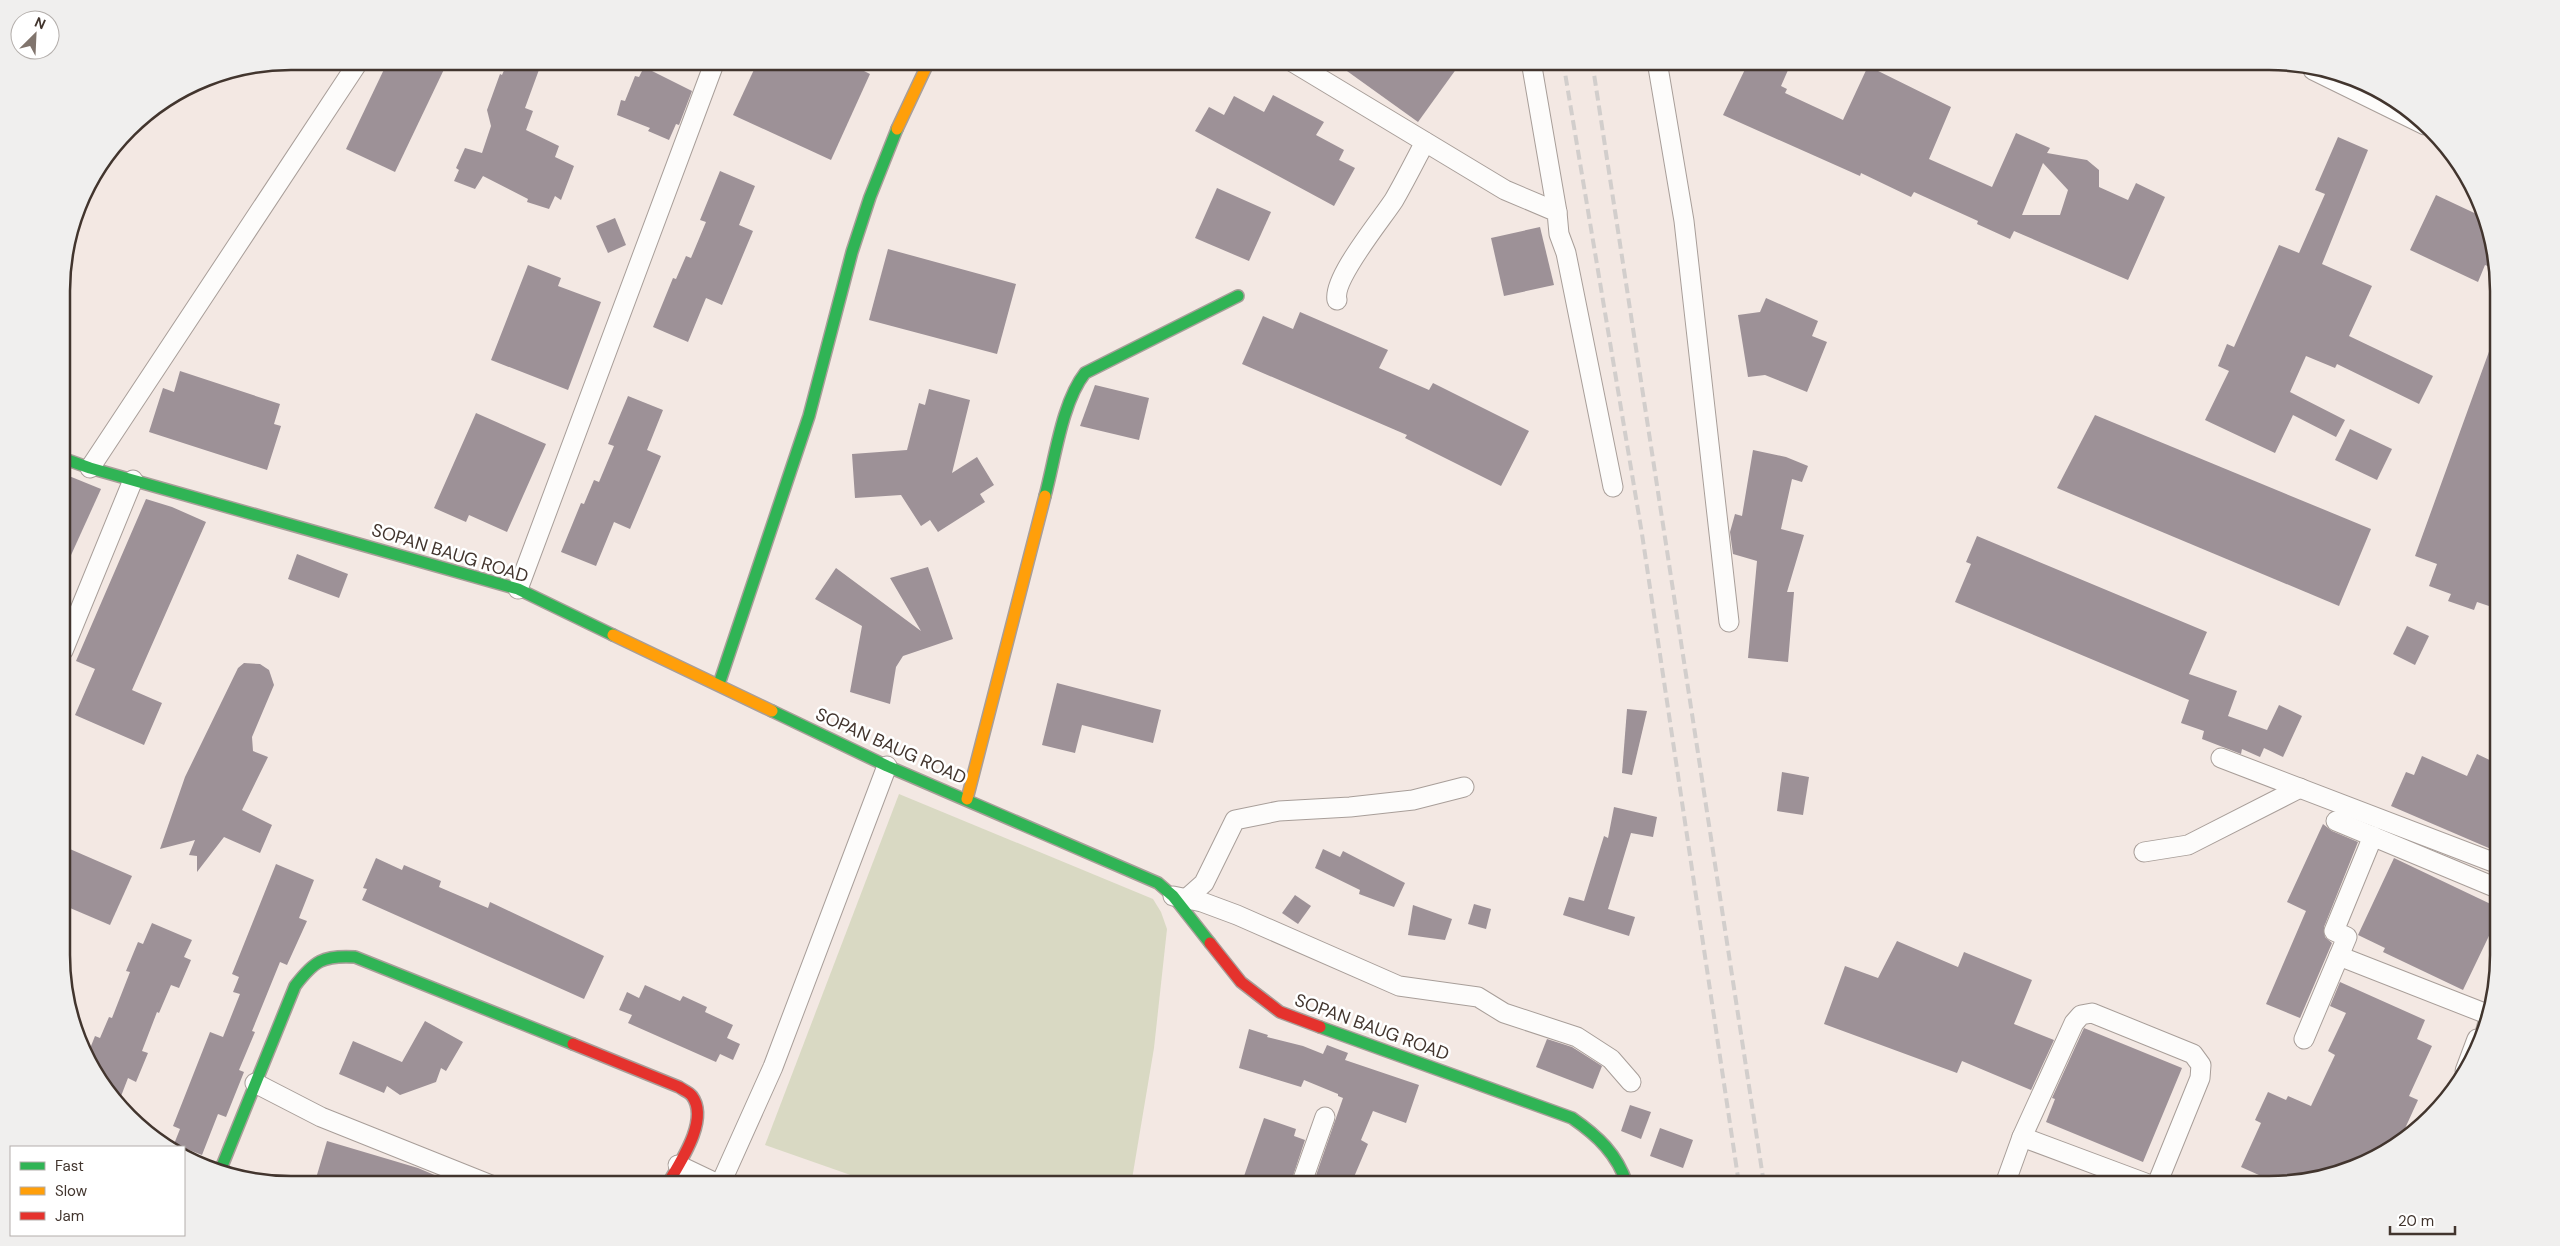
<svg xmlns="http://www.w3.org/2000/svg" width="2560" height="1246" viewBox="0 0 2560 1246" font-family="'DM Sans',sans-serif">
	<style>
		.green { fill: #d9d9c3 }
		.building { fill: #9d9197; fill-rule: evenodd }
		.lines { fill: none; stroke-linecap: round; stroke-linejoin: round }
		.street-casing { stroke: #a89e99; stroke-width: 21 }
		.fast-casing { stroke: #a89e99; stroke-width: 14 }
		.slow-casing { stroke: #a89e99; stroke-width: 14 }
		.jam-casing { stroke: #a89e99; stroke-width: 14 }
		.street { stroke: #fdfcfb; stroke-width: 19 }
		.fast { stroke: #30b455; stroke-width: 11 }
		.slow { stroke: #ff9f0a; stroke-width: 11 }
		.jam { stroke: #e5322d; stroke-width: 11 }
		.rail { stroke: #d2cecc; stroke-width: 4; stroke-dasharray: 10 5; stroke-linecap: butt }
		.labels { text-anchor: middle; stroke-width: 5; stroke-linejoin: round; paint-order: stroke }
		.street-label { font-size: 18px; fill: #42352e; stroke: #fff }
		.rim { fill: none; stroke: #42352e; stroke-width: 2.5 }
	</style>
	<rect width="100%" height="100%" fill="#f3e8e3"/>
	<!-- green -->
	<polygon class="green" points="899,794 1153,899 1161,912 1167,929 1154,1048 1131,1185 879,1185 765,1145"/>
	<!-- building -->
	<g class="building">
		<polygon points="388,61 448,61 395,172 346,149"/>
		<polygon points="508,61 526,61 540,67 525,108 533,111 526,130 559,146 555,157 574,166 561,200 555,196 549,209 527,202 528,199 483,176 475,189 454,181 459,170 456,168 465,148 482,153 491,126 487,110 500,74 502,75"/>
		<polygon points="758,61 844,61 870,74 831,160 733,115"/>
		<polygon points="1333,61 1462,61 1418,122"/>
		<path d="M1749,61H1792L1781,86L1787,89L1785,93L1843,120L1868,66L1951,107L1929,159L1992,187L2016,133L2050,148L2047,153L2087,160L2099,170V187L2128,200L2136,183L2165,197L2128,280L2014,231L2010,239L1977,224L1978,221L1914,192L1911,197L1861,173L1860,176L1723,115ZM2043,163L2068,190L2060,215H2022Z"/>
		<polygon points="644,67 692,91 679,125 676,124 669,140 648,131 650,128 617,115 621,100 625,101 635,76 639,77"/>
		<polygon points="1273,95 1324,122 1316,135 1344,150 1339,160 1355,168 1334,206 1195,131 1209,107 1224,115 1234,96 1264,112"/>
		<polygon points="2338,137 2368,150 2322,264 2372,286 2349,336 2433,376 2419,404 2337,364 2335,368 2306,356 2290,392 2345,420 2336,437 2293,415 2275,453 2205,420 2229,371 2218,366 2227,344 2234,347 2279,245 2299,253 2325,194 2315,190"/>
		<polygon points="720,171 755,186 739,225 753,231 722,305 706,298 688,342 653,327 673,278 676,279 686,256 691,258 706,222 700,220"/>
		<polygon points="1217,188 1271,212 1249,261 1195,238"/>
		<polygon points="2436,195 2485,218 2497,261 2497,270 2485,265 2478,282 2410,250"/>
		<polygon points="615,218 626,245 608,253 596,226"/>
		<polygon points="1540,227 1554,285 1504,296 1491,238"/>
		<polygon points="888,249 1016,284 997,354 869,320"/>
		<polygon points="528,265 561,278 558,286 601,302 568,390 491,360"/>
		<polygon points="1766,298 1818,321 1812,336 1827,342 1807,392 1765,375 1748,377 1738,315 1760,312"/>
		<polygon points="1300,312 1388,350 1379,368 1429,390 1433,383 1529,431 1501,486 1405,438 1407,435 1242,364 1263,316 1293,329"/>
		<polygon points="2495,335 2497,335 2498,609 2477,602 2474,610 2448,601 2451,594 2429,586 2437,564 2415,556"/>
		<polygon points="180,371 280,404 274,424 281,426 267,470 149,432 163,388 174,392"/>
		<polygon points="1095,385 1149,398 1139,440 1080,426"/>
		<polygon points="929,389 970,400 952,473 977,457 994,485 980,494 985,502 938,532 930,520 921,526 901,495 855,498 852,454 907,450 919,403 925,405"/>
		<polygon points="628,396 663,410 647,450 661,456 630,529 614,522 596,566 561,552 581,503 584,504 594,480 599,482 614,446 608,444"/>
		<polygon points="476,413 546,444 507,532 469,515 466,522 434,508"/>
		<polygon points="2095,415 2371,529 2339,606 2057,488"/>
		<polygon points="2350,429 2392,449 2377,480 2335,460"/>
		<polygon points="1753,450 1786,457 1808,466 1802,482 1792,479 1781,529 1804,535 1787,592 1794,592 1788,662 1748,658 1757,561 1733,554 1730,532 1735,514 1742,516"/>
		<polygon points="69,476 101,489 62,575 62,491"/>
		<polygon points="146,499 172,507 206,522 132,690 162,703 144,745 75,715 95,669 76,661"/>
		<polygon points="1977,536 2207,632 2189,674 2237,691 2228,716 2267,730 2279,705 2302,716 2283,757 2264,748 2260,757 2242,749 2241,754 2202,739 2204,731 2181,723 2189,700 1955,602 1971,564 1966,562"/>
		<polygon points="297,554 348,574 339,598 288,579"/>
		<polygon points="928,567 953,639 903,656 896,667 890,704 850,692 862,626 815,599 836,568 921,631 890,578"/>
		<polygon points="2407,626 2429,636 2415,665 2393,654"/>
		<polygon points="244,663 260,664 269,670 274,685 252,737 253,751 268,757 242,810 272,825 260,853 224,837 197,872 197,856 189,855 195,840 160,849 185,777 238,668"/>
		<polygon points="1057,683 1161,710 1153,743 1082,725 1075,753 1042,745"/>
		<polygon points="1627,709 1647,711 1632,775 1622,773"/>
		<polygon points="2477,754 2498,764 2498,852 2391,806 2406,772 2414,775 2422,756 2467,776"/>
		<polygon points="1782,772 1809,777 1803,815 1777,811"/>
		<polygon points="1614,807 1657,817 1653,837 1631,833 1608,909 1635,917 1629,936 1563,915 1569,897 1584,901 1604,836 1608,838"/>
		<polygon points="2323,824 2332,831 2358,842 2324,927 2325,937 2332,943 2300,1018 2266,1004 2306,911 2287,902"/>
		<polygon points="63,846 132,876 110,925 63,905"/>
		<polygon points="1323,849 1340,857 1343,851 1405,883 1394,907 1359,894 1360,890 1315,868"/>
		<polygon points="376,858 402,870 404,865 441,881 439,887 488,908 490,902 604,956 584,999 362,900 367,889 363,888"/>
		<polygon points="2394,858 2499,908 2499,915 2463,990 2383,952 2385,948 2358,935"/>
		<polygon points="276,864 314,880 299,918 307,921 287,965 280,962 252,1031 255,1032 239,1070 244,1072 226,1117 218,1114 202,1155 174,1144 180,1129 173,1126 210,1032 223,1037 240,994 233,992 239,977 232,974"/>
		<polygon points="1295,895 1311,906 1298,924 1282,913"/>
		<polygon points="1474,904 1491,909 1486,929 1468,924"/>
		<polygon points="1413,905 1452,919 1445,940 1408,935"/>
		<polygon points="152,923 192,940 184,957 191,960 179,988 171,985 159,1013 157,1012 142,1051 148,1053 136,1082 128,1078 118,1104 109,1095 87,1056 95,1036 100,1038 109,1017 112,1018 130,972 126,971 138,942 143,944"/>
		<polygon points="1897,941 1958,967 1964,952 2032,980 2014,1024 2054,1040 2031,1090 1962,1061 1957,1073 1824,1024 1845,966 1878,978"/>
		<polygon points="2340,982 2425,1020 2417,1039 2432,1046 2409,1096 2418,1100 2397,1146 2342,1173 2279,1184 2241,1167 2261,1123 2255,1120 2268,1092 2286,1100 2288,1096 2311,1106 2335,1055 2328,1051 2346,1013 2330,1006"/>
		<polygon points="645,985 680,1001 683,996 707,1007 705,1012 733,1025 727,1038 740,1044 733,1060 720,1054 716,1062 628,1023 632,1015 619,1010 627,992 639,998"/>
		<polygon points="425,1021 463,1042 446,1071 441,1068 436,1082 400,1095 387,1086 384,1093 339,1074 353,1041 402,1062"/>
		<polygon points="2084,1028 2182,1068 2143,1162 2046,1122 2055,1099 2052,1098"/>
		<polygon points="1249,1029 1268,1035 1267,1037 1303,1046 1323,1054 1327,1045 1348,1053 1345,1060 1419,1085 1406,1123 1373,1111 1361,1140 1368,1144 1351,1184 1313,1184 1343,1098 1338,1096 1338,1094 1304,1080 1301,1087 1239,1068"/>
		<polygon points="1547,1039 1572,1047 1602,1066 1593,1089 1536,1067"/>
		<polygon points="1630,1105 1651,1112 1641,1139 1621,1131"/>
		<polygon points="1264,1118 1296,1129 1294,1136 1305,1140 1290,1185 1241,1185"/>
		<polygon points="1660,1128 1693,1140 1683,1168 1650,1156"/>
		<polygon points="327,1141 418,1168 458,1185 314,1185"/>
	</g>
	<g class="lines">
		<!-- street casing -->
		<g class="street-casing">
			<g id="street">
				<polyline points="1291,61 1505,190 1557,212 1559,234 1566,253 1613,487"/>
				<polyline points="1531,61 1557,212"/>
				<polyline points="1657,61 1684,221 1729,622"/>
				<polyline points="2313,70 2425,125"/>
				<path d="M1337,300C1332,279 1381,220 1394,200C1405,181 1415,161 1425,142"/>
				<polyline points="90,468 359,61"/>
				<polyline points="518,589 715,61"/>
				<polyline points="63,651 133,480"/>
				<polyline points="2221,758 2498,864"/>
				<polyline points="2336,821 2499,889"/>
				<polyline points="2144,852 2188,845 2300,788"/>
				<polyline points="1173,896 1202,902 1237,915 1399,986 1478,997 1504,1013 1577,1037 1611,1059 1631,1082"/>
				<polyline points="1186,899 1204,883 1235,820 1279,811 1350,807 1413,800 1464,787"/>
				<polyline points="2339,956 2487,1014"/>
				<polyline points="2304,1039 2347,937 2334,931 2373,836"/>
				<polyline points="2465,1071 2477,1039"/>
				<polyline points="255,1083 321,1117 491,1185"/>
				<polyline points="2022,1137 2148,1184"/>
				<polyline points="678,1165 720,1185"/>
				<polyline points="2005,1184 2022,1137 2074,1023 2081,1015 2092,1013 2193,1054 2201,1065 2200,1078 2157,1184"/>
				<polyline points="720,1185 773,1067 887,766"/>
				<polyline points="1301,1185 1325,1117"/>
			</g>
		</g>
		<!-- fast casing -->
		<g class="fast-casing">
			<g id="fast">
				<polyline points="62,458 90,468 518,589 613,635"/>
				<path d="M1045,496C1055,459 1062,402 1085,373L1238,296"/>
				<polyline points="719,684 809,416 852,252 870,197 897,129"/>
				<polyline points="772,711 887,766 1158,883 1173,896 1210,943"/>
				<path d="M1320,1027L1572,1118C1598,1136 1617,1154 1627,1184"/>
				<polyline points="2476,1052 2487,1013"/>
				<path d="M220,1171L295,986C314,961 323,955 355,957L573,1044"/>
			</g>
		</g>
		<!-- slow casing -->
		<g class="slow-casing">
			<g id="slow">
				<polyline points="897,129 929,61"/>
				<polyline points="613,635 772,711"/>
				<polyline points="967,799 1045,496"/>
			</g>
		</g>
		<!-- jam casing -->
		<g class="jam-casing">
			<g id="jam">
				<polyline points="1210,943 1241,982 1280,1012 1320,1027"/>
				<path d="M573,1044L679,1087C683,1090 689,1092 692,1096C710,1120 679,1164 667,1185"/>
			</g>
		</g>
		<!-- street -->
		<use href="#street" class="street"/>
		<!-- fast -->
		<use href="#fast" class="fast"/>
		<!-- slow -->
		<use href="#slow" class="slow"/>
		<!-- jam -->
		<use href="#jam" class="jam"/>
		<!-- rail -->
		<g class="rail">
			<polyline points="1563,61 1642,534 1739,1184"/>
			<polyline points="1592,61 1764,1184"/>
		</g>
	</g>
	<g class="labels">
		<!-- street labels -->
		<g class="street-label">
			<text transform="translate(450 553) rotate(17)" y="6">SOPAN BAUG ROAD</text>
			<text transform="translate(891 746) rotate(24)" y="6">SOPAN BAUG ROAD</text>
			<text transform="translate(1372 1027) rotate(20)" y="6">SOPAN BAUG ROAD</text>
		</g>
	</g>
	<!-- crop -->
	<path d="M0 0H2560V1246H0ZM291 70H2269A221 221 0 0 1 2490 291V955A221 221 0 0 1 2269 1176H291A221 221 0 0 1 70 955V291A221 221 0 0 1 291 70Z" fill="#f0efee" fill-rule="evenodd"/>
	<path class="rim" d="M291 70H2269A221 221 0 0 1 2490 291V955A221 221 0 0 1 2269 1176H291A221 221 0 0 1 70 955V291A221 221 0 0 1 291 70Z"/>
	<!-- legend -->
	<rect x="10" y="1146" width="175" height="90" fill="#ffffff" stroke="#b3aeab"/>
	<rect x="20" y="1162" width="25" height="8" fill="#30b455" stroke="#b3aeab"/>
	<text x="55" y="1171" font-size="15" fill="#42352e">Fast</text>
	<rect x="20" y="1187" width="25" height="8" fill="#ff9f0a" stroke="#b3aeab"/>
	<text x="55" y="1196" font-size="15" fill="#42352e">Slow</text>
	<rect x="20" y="1212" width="25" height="8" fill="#e5322d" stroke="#b3aeab"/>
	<text x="55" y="1221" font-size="15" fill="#42352e">Jam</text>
	<!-- north arrow -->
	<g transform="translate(35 35) rotate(24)"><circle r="24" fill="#ffffff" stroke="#b3aeab"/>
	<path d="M0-4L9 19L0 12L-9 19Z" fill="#80746d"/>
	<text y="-8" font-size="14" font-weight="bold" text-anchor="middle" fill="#42352e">N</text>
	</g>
	<!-- scale -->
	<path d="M2390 1226v8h65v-8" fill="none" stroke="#42352e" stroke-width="2.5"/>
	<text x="2398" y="1226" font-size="15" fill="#42352e" stroke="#ffffff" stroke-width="4" paint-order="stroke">20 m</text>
</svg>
